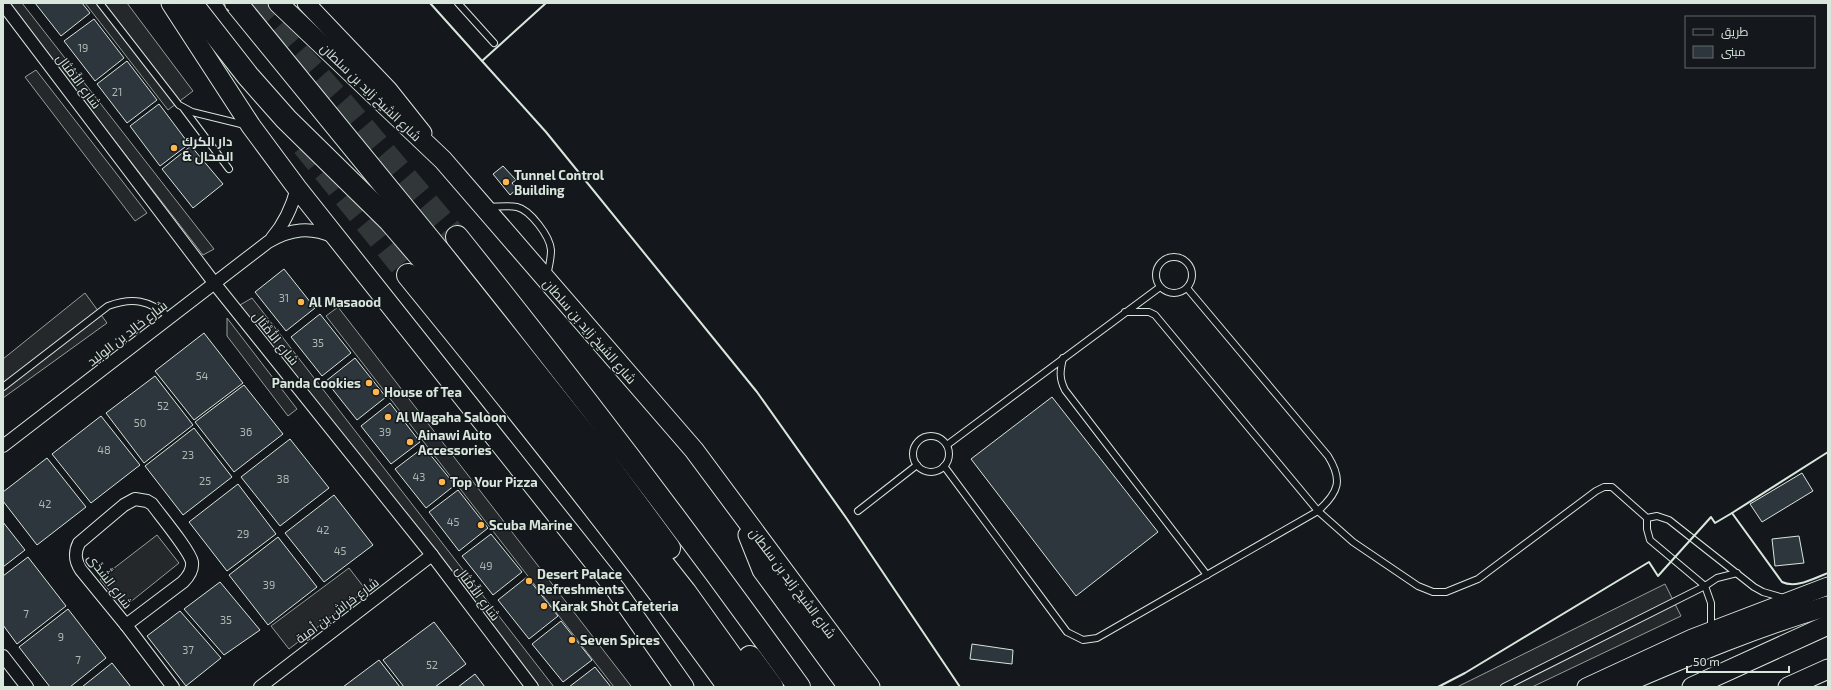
<svg xmlns="http://www.w3.org/2000/svg" width="1831" height="690" viewBox="0 0 1831 690" font-family="'Exo 2',Cairo,sans-serif">
	<style>
		.parking { fill: #24282b; stroke: #939e99 }
		.building { fill: #2c363c; stroke: #d8e6dc }
		.lines { fill: none; stroke-linecap: round; stroke-linejoin: round }
		.highway-tunnel { stroke: #313739; stroke-width: 22; stroke-dasharray: 22 11; stroke-linecap: butt }
		.lane-casing { stroke: #d8e6dc; stroke-width: 8 }
		.street-casing { stroke: #d8e6dc; stroke-width: 14 }
		.secondary-casing { stroke: #d8e6dc; stroke-width: 19 }
		.primary-casing { stroke: #d8e6dc; stroke-width: 21 }
		.highway-casing { stroke: #d8e6dc; stroke-width: 24 }
		.lane { stroke: #14181c; stroke-width: 6 }
		.street { stroke: #14181c; stroke-width: 12 }
		.secondary { stroke: #14181c; stroke-width: 17 }
		.primary { stroke: #14181c; stroke-width: 19 }
		.highway { stroke: #14181c; stroke-width: 22 }
		.fence { stroke: #d8e6dc; stroke-width: 1; stroke-dasharray: 5 2; stroke-linecap: butt }
		.wall { stroke: #d8e6dc; stroke-width: 2 }
		.poi-dot { fill: #ffb74d; stroke: #14181c; stroke-width: 1.5 }
		.labels { text-anchor: middle; stroke-width: 3; stroke-linejoin: round; paint-order: stroke }
		.number-label { font-size: 11px; fill: #adbab4 }
		.street-label { font-size: 13px; fill: #d8e6dc; stroke: #14181c }
		.poi-label { font-size: 13px; font-weight: bold; fill: #d8e6dc; stroke: #14181c; text-anchor: start }
	</style>
	<rect width="100%" height="100%" fill="#14181c"/>
	<!-- parking -->
	<g class="parking">
		<polygon points="8,3 22,3 214,249 203,255"/>
		<polygon points="85,3 127,3 193,91 168,110"/>
		<polygon points="36,70 147,213 135,221 25,77"/>
		<polygon points="85,293 107,323 3,398 3,359"/>
		<polygon points="252,298 554,687 538,687 240,305"/>
		<polygon points="338,307 631,686 631,687 614,687 326,316"/>
		<polygon points="227,318 297,409 288,416 227,336"/>
		<polygon points="157,535 179,563 123,608 100,579"/>
		<polygon points="349,568 366,590 289,649 271,626"/>
		<polygon points="1665,584 1681,616 1532,687 1457,687"/>
	</g>
	<!-- building -->
	<g class="building">
		<polygon points="35,3 82,3 90,13 61,36"/>
		<polygon points="94,19 124,58 95,81 64,41"/>
		<polygon points="127,61 157,100 127,123 97,84"/>
		<polygon points="159,104 189,144 160,166 130,126"/>
		<polygon points="191,146 223,184 193,208 162,169"/>
		<polygon points="503,166 516,180 512,183 517,189 510,195 493,174"/>
		<polygon points="284,269 315,308 286,331 255,292"/>
		<polygon points="320,314 351,353 322,376 291,337"/>
		<polygon points="204,333 243,383 194,420 155,371"/>
		<polygon points="355,358 386,397 357,420 326,381"/>
		<polygon points="155,376 193,425 144,463 106,413"/>
		<polygon points="244,385 283,434 234,472 195,422"/>
		<polygon points="1052,397 1158,532 1076,596 971,459"/>
		<polygon points="390,403 420,442 391,464 361,426"/>
		<polygon points="101,416 140,465 91,503 52,454"/>
		<polygon points="194,428 232,477 183,515 145,466"/>
		<polygon points="290,439 329,488 280,526 241,477"/>
		<polygon points="424,447 455,485 426,508 395,469"/>
		<polygon points="47,458 86,507 37,545 3,501 3,492"/>
		<polygon points="1802,473 1813,491 1762,522 1750,504"/>
		<polygon points="238,484 276,534 227,571 189,522"/>
		<polygon points="458,490 488,528 459,551 429,512"/>
		<polygon points="334,495 373,545 324,582 285,533"/>
		<polygon points="3,522 25,550 3,567"/>
		<polygon points="491,534 522,572 493,595 462,556"/>
		<polygon points="1799,536 1804,563 1775,566 1772,539"/>
		<polygon points="278,537 317,587 268,625 229,575"/>
		<polygon points="28,557 66,606 17,644 3,625 3,576"/>
		<polygon points="527,577 558,616 529,639 498,600"/>
		<polygon points="220,582 260,630 224,655 184,609"/>
		<polygon points="68,609 106,658 70,687 50,687 19,647"/>
		<polygon points="180,611 221,658 186,686 147,636"/>
		<polygon points="561,621 592,660 563,682 532,644"/>
		<polygon points="434,622 466,664 435,687 404,687 383,660"/>
		<polygon points="972,644 1013,650 1012,664 970,659"/>
		<polygon points="379,660 400,687 343,687"/>
		<polygon points="112,663 131,687 82,687"/>
		<polygon points="595,667 611,687 569,687"/>
		<polygon points="475,674 485,687 458,687"/>
	</g>
	<g class="lines">
		<!-- highway-tunnel -->
		<g class="highway-tunnel">
			<polyline points="255,3 347,107 457,237"/>
			<polyline points="303,146 408,275"/>
		</g>
		<!-- lane casing -->
		<g class="lane-casing">
			<g id="lane">
				<polyline points="100,3 179,105 192,112 245,125"/>
				<polyline points="458,3 494,43"/>
				<polyline points="184,109 229,169"/>
				<path d="M488,207C497,207 508,205 517,207C530,210 550,236 551,250C551,258 549,267 547,275"/>
				<circle cx="1174" cy="275" r="18"/>
				<polyline points="1125,312 1149,312 1155,315 1318,511 1353,542 1418,586 1433,592 1446,592 1478,579 1596,491 1604,487 1612,487 1647,518 1657,516 1669,520 1754,587 1763,592 1784,598"/>
				<path d="M1063,358C1060,371 1059,378 1065,390L1207,575"/>
				<path d="M3,387L108,306C133,297 149,300 169,317"/>
				<circle cx="931" cy="454" r="18"/>
				<polyline points="947,445 1160,287"/>
				<path d="M944,466L1067,632L1083,640L1097,638L1318,511C1339,492 1343,480 1328,456L1187,288"/>
				<polyline points="858,511 917,465"/>
				<polyline points="1647,518 1647,529 1650,540 1705,586 1711,603 1711,629"/>
				<polyline points="1504,687 1705,586 1717,578 1737,573"/>
			</g>
		</g>
		<!-- street casing -->
		<g class="street-casing">
			<g id="street">
				<polyline points="3,4 215,284 432,555 532,687"/>
				<path d="M272,238C285,223 292,207 297,188"/>
				<path d="M3,446L268,242C290,229 310,226 334,237"/>
				<path d="M135,499L147,501L152,504C160,515 190,551 192,562C193,570 189,576 183,582L126,625L81,570C75,561 74,553 79,543L124,505Z"/>
				<polyline points="126,625 173,687"/>
				<polyline points="3,656 27,687"/>
				<polyline points="260,687 432,555"/>
			</g>
		</g>
		<!-- secondary casing -->
		<g class="secondary-casing">
			<g id="secondary">
				<polyline points="306,3 388,89 423,133"/>
				<polyline points="1586,687 1692,638 1828,586"/>
			</g>
		</g>
		<!-- primary casing -->
		<g class="primary-casing">
			<g id="primary">
				<polyline points="171,3 251,126 297,188 616,590 684,687"/>
				<polyline points="278,3 443,160 694,450 870,687"/>
				<polyline points="748,535 762,570 848,687"/>
				<path d="M1616,687C1686,657 1755,627 1828,606"/>
				<polyline points="1692,687 1828,625"/>
				<polyline points="1788,687 1828,669"/>
			</g>
		</g>
		<!-- highway casing -->
		<g class="highway-casing">
			<g id="highway">
				<polyline points="191,3 248,76 286,119 390,221 420,256 685,592 753,687"/>
				<polyline points="236,3 441,254 593,445 669,548"/>
				<path d="M457,237C575,384 689,534 799,687"/>
				<path d="M408,275C518,410 627,546 729,687"/>
				<polyline points="750,657 772,687"/>
			</g>
		</g>
		<!-- lane -->
		<use href="#lane" class="lane"/>
		<!-- street -->
		<use href="#street" class="street"/>
		<!-- secondary -->
		<use href="#secondary" class="secondary"/>
		<!-- primary -->
		<use href="#primary" class="primary"/>
		<!-- highway -->
		<use href="#highway" class="highway"/>
		<!-- fence -->
		<polyline class="fence" points="222,3 229,11"/>
		<!-- wall -->
		<g class="wall">
			<polyline points="430,3 482,61 546,3"/>
			<polyline points="482,61 546,132 757,392 847,519 960,687"/>
			<polyline points="1732,513 1828,452"/>
			<path d="M1438,687L1465,673L1649,562L1658,576L1711,517L1715,523L1732,513L1782,582C1796,589 1814,578 1828,573"/>
		</g>
	</g>
	<!-- markers -->
	<g class="poi-dot">
		<circle cx="174" cy="148" r="4"/>
		<circle cx="506" cy="182" r="4"/>
		<circle cx="301" cy="302" r="4"/>
		<circle cx="369" cy="383" r="4"/>
		<circle cx="376" cy="392" r="4"/>
		<circle cx="388" cy="417" r="4"/>
		<circle cx="410" cy="442" r="4"/>
		<circle cx="442" cy="482" r="4"/>
		<circle cx="481" cy="525" r="4"/>
		<circle cx="529" cy="581" r="4"/>
		<circle cx="544" cy="606" r="4"/>
		<circle cx="572" cy="640" r="4"/>
	</g>
	<g class="labels">
		<!-- number labels -->
		<g class="number-label">
			<text x="83" y="52">19</text>
			<text x="117" y="96">21</text>
			<text x="284" y="302">31</text>
			<text x="318" y="347">35</text>
			<text x="202" y="380">54</text>
			<text x="163" y="410">52</text>
			<text x="140" y="427">50</text>
			<text x="246" y="436">36</text>
			<text x="385" y="436">39</text>
			<text x="104" y="454">48</text>
			<text x="188" y="459">23</text>
			<text x="419" y="481">43</text>
			<text x="283" y="483">38</text>
			<text x="205" y="485">25</text>
			<text x="45" y="508">42</text>
			<text x="453" y="526">45</text>
			<text x="323" y="534">42</text>
			<text x="243" y="538">29</text>
			<text x="340" y="555">45</text>
			<text x="486" y="570">49</text>
			<text x="269" y="589">39</text>
			<text x="26" y="618">7</text>
			<text x="226" y="624">35</text>
			<text x="61" y="641">9</text>
			<text x="188" y="654">37</text>
			<text x="78" y="664">7</text>
			<text x="432" y="669">52</text>
		</g>
		<!-- street labels -->
		<g class="street-label">
			<text transform="translate(79 81) rotate(53)" y="5">شارع الأَمْثال</text>
			<text transform="translate(371 92) rotate(44)" y="5">شارع الشيخ زايد بن سلطان</text>
			<text transform="translate(590 331) rotate(49)" y="5">شارع الشيخ زايد بن سلطان</text>
			<text transform="translate(127 333) rotate(-38)" y="5">شارع خالِد بن الوليد</text>
			<text transform="translate(276 338) rotate(51)" y="5">شارع الأَمْثال</text>
			<text transform="translate(110 581) rotate(53)" y="5">شارع الشَّذَى</text>
			<text transform="translate(793 583) rotate(53)" y="5">شارع الشيخ زايد بن سلطان</text>
			<text transform="translate(478 593) rotate(53)" y="5">شارع الأَمْثال</text>
			<text transform="translate(337 610) rotate(-37)" y="5">شارع خراش بن أمية</text>
		</g>
		<!-- poi labels -->
		<g class="poi-label">
			<text x="182" y="146">دار الكرك<tspan x="182" dy="15">&amp; المحال</tspan></text>
			<text x="514" y="180">Tunnel Control<tspan x="514" dy="15">Building</tspan></text>
			<text x="309" y="307">Al Masaood</text>
			<text x="361" y="388" text-anchor="end">Panda Cookies</text>
			<text x="384" y="397">House of Tea</text>
			<text x="396" y="422">Al Wagaha Saloon</text>
			<text x="418" y="440">Ainawi Auto<tspan x="418" dy="15">Accessories</tspan></text>
			<text x="450" y="487">Top Your Pizza</text>
			<text x="489" y="530">Scuba Marine</text>
			<text x="537" y="579">Desert Palace<tspan x="537" dy="15">Refreshments</tspan></text>
			<text x="552" y="611">Karak Shot Cafeteria</text>
			<text x="580" y="645">Seven Spices</text>
		</g>
	</g>
	<!-- border -->
	<rect width="1831" height="690" fill="none" stroke="#d8e6dc" stroke-width="8"/>
	<!-- legend -->
	<rect x="1685" y="16" width="130" height="52" fill="#14181c" stroke="#626a69"/>
	<rect x="1693" y="29" width="20" height="6" fill="#14181c" stroke="#626a69"/>
	<text x="1721" y="36" font-size="12" fill="#d8e6dc">طريق</text>
	<rect x="1693" y="46" width="20" height="12" fill="#2c363c" stroke="#626a69"/>
	<text x="1721" y="56" font-size="12" fill="#d8e6dc">مبنى</text>
	<!-- scale -->
	<path d="M1687 666v6h102v-6" fill="none" stroke="#d8e6dc" stroke-width="2"/>
	<text x="1693" y="666" font-size="12" fill="#d8e6dc" stroke="#14181c" stroke-width="3" paint-order="stroke">50 m</text>
</svg>
